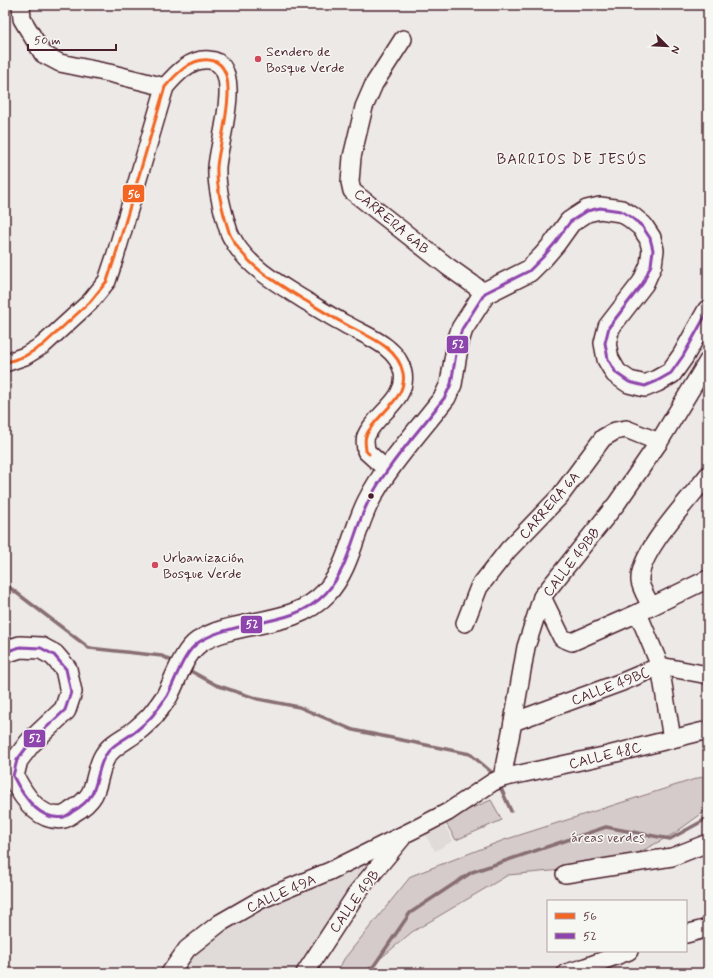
<svg xmlns="http://www.w3.org/2000/svg" width="713" height="978" viewBox="0 0 713 978" font-family="Mynerve,sans-serif">
	<style>
		.built { fill: #e0dad8 }
		.green { fill: #d4cbca; stroke: #8f757a }
		.lines { fill: none; stroke-linecap: round; stroke-linejoin: round }
		.stream { stroke: #886e73; stroke-width: 3.5 }
		.minor-casing { stroke: #4a1f2b; stroke-width: 20 }
		.major-casing { stroke: #4a1f2b; stroke-width: 24 }
		.minor { stroke: #f6f6f2; stroke-width: 17 }
		.major { stroke: #f6f6f2; stroke-width: 21 }
		.bus-1-casing { stroke: #f6f6f2; stroke-width: 6 }
		.bus-2-casing { stroke: #f6f6f2; stroke-width: 6 }
		.bus-1 { stroke: #f26522; stroke-width: 3 }
		.bus-2 { stroke: #8e44ad; stroke-width: 3 }
		.poi-dot { fill: #d1495b; stroke: #f6f6f2; stroke-width: 1.5 }
		.bus-dot { fill: #4a1f2b; stroke: #f6f6f2; stroke-width: 1.5 }
		.labels { text-anchor: middle; stroke-width: 3; stroke-linejoin: round; paint-order: stroke }
		.poi-label { font-size: 14px; fill: #4a1f2b; stroke: #f6f6f2; text-anchor: start }
		.street-label { font-size: 14px; fill: #4a1f2b; stroke: #f6f6f2 }
		.park-label { font-size: 14px; fill: #6c4a53; stroke: #f6f6f2 }
		.neighbourhood-label { font-size: 15px; letter-spacing: 1px; fill: #4a1f2b; stroke: #f6f6f2 }
		.line-badge { stroke: #f6f6f2; stroke-width: 1.5 }
		.badge-label { font-size: 11px; text-anchor: middle; font-weight: bold; fill: #fff }
	</style>
	<rect width="100%" height="100%" fill="#ece9e6"/>
	<filter id="ink" filterUnits="userSpaceOnUse"><feTurbulence type="fractalNoise" baseFrequency=".025" numOctaves="2"/><feDisplacementMap in="SourceGraphic" scale="8" xChannelSelector="R" yChannelSelector="G"/><feConvolveMatrix kernelMatrix="1 2 1 2 8 2 1 2 1" color-interpolation-filters="sRGB"/></filter>
	<g filter="url(#ink)">
		<!-- built -->
		<g class="built">
			<polygon points="442,820 453,841 435,851 423,831"/>
			<polygon points="372,859 350,894 294,973 183,973 189,957 227,926 253,911"/>
		</g>
		<!-- green -->
		<g class="green">
			<polygon points="708,775 708,809 675,833 616,865 508,875 412,932 363,973 337,973 344,959 411,876 504,840"/>
			<polygon points="491,800 502,820 456,840 444,820"/>
		</g>
		<g class="lines">
			<!-- stream -->
			<g class="stream">
				<polyline points="5,584 89,648 162,656 170,660"/>
				<polyline points="187,669 216,685 258,699 299,707 353,730 470,754 495,775"/>
				<polyline points="499,784 511,811"/>
				<polyline points="369,973 410,913 472,872 606,827 670,839 708,818"/>
			</g>
			<!-- minor casing -->
			<g class="minor-casing">
				<g id="minor">
					<polyline points="21,5 22,19 43,54 60,63 109,73 165,87"/>
					<polyline points="403,39 374,84 364,107 352,157 350,182 352,191 447,266 485,293"/>
					<path d="M5,363L25,356L43,345L90,302L107,281L115,257L165,87C176,74 191,58 209,60C246,63 218,144 217,167C216,186 223,213 229,232C230,236 234,241 236,245C252,269 277,283 301,298C316,307 330,316 345,324C366,336 398,346 403,373C408,400 375,414 366,436C364,440 366,447 366,451L388,471"/>
					<polyline points="542,597 562,638 572,642 638,613 708,579"/>
					<path d="M651,606C648,600 640,587 640,581C638,552 690,499 708,475"/>
					<polyline points="638,613 660,666 672,739"/>
					<polyline points="465,623 479,587 508,550 560,496 603,438 615,431 626,429 659,442"/>
					<polyline points="513,722 622,682 660,666 708,675"/>
					<polyline points="502,778 608,755 708,730"/>
					<polyline points="565,874 672,857 708,843"/>
					<polyline points="686,934 708,928"/>
					<polyline points="170,973 187,949 220,923 260,900 330,871 421,826 448,812 493,782 502,778 513,722 526,647 542,597 617,503 659,442 708,361"/>
					<polyline points="305,973 359,890 402,838"/>
					<polyline points="566,973 583,968 629,951"/>
				</g>
			</g>
			<!-- major casing -->
			<g class="major-casing">
				<path id="major" d="M5,652L20,647L41,648L54,655L66,669L71,692L65,710L30,743L17,760L13,776C22,794 39,822 64,817C66,816 70,814 72,812C79,808 88,801 92,794C98,782 98,767 105,756C112,744 126,739 136,731C142,726 148,721 153,715C158,709 163,702 167,696C176,679 183,653 199,642C236,618 293,629 326,593C349,568 353,532 368,502C386,466 420,430 445,397L451,384L458,342L462,329L485,293L529,271L543,257L555,243L570,222L587,211L600,208L621,211L631,217L642,226L650,238L653,250L651,265L643,283L609,327L605,343L608,359L616,373L629,382L645,386L657,381L671,373L683,356L708,311"/>
			</g>
			<!-- minor -->
			<use href="#minor" class="minor"/>
			<!-- major -->
			<use href="#major" class="major"/>
			<!-- bus-1 casing -->
			<g class="bus-1-casing">
				<path id="bus-1" d="M5,363L25,356L43,345L90,302L107,281L115,257L165,87C176,74 191,58 209,60C246,63 218,144 217,167C216,186 223,213 229,232C230,236 234,241 236,245C252,269 277,283 301,298C316,307 330,316 345,324C366,336 398,346 403,373C408,400 375,414 366,436C364,440 366,447 366,451L369,454"/>
			</g>
			<!-- bus-2 casing -->
			<g class="bus-2-casing">
				<path id="bus-2" d="M5,652L20,647L41,648L54,655L66,669L71,692L65,710L30,743L17,760L13,776C22,794 39,822 64,817C66,816 70,814 72,812C79,808 88,801 92,794C98,782 98,767 105,756C112,744 126,739 136,731C142,726 148,721 153,715C158,709 163,702 167,696C176,679 183,653 199,642C236,618 293,629 326,593C349,568 353,532 368,502C386,466 420,430 445,397L451,384L458,342L462,329L485,293L529,271L543,257L555,243L570,222L587,211L600,208L621,211L631,217L642,226L650,238L653,250L651,265L643,283L609,327L605,343L608,359L616,373L629,382L645,386L657,381L671,373L683,356L708,311"/>
			</g>
			<!-- bus-1 -->
			<use href="#bus-1" class="bus-1"/>
			<!-- bus-2 -->
			<use href="#bus-2" class="bus-2"/>
		</g>
	</g>
	<!-- markers -->
	<g class="poi-dot">
		<circle cx="258" cy="59" r="4"/>
		<circle cx="155" cy="565" r="4"/>
	</g>
	<circle class="bus-dot" cx="371" cy="496" r="3.5"/>
	<g class="labels">
		<!-- poi labels -->
		<g class="poi-label">
			<text x="266" y="56">Sendero de<tspan x="266" dy="16">Bosque Verde</tspan></text>
			<text x="163" y="562">Urbanización<tspan x="163" dy="16">Bosque Verde</tspan></text>
		</g>
		<!-- street labels -->
		<g class="street-label">
			<text transform="translate(392 221) rotate(40)" y="5">CARRERA 6AB</text>
			<text transform="translate(549 505) rotate(-49)" y="5">CARRERA 6A</text>
			<text transform="translate(571 562) rotate(-52)" y="5">CALLE 49BB</text>
			<text transform="translate(610 686) rotate(-21)" y="5">CALLE 49BC</text>
			<text transform="translate(605 755) rotate(-14)" y="5">CALLE 48C</text>
			<text transform="translate(281 893) rotate(-24)" y="5">CALLE 49A</text>
			<text transform="translate(354 901) rotate(-54)" y="5">CALLE 49B</text>
		</g>
		<!-- park labels -->
		<g class="park-label">
			<text x="608" y="842">áreas verdes</text>
		</g>
		<!-- neighbourhood labels -->
		<g class="neighbourhood-label">
			<text x="572" y="164">BARRIOS DE JESÚS</text>
		</g>
	</g>
	<g class="line-badge">
		<rect x="122" y="184" width="23" height="19" rx="4" fill="#f26522"/>
		<rect x="446" y="335" width="23" height="19" rx="4" fill="#8e44ad"/>
		<rect x="240" y="615" width="23" height="19" rx="4" fill="#8e44ad"/>
		<rect x="23" y="729" width="23" height="19" rx="4" fill="#8e44ad"/>
	</g>
	<g class="badge-label">
		<text x="134" y="198">56</text>
		<text x="458" y="348">52</text>
		<text x="252" y="628">52</text>
		<text x="35" y="742">52</text>
	</g>
	<!-- margin -->
	<rect width="713" height="978" fill="none" stroke="#f6f6f2" stroke-width="20"/>
	<rect x="10" y="10" width="693" height="958" fill="none" stroke="#4a1f2b" stroke-width="1.5" filter="url(#ink)"/>
	<!-- legend -->
	<rect x="547" y="900" width="140" height="52" fill="#f6f6f2" stroke="#b1a0a2"/>
	<rect x="555" y="913" width="20" height="6" fill="#f26522" stroke="#b1a0a2"/>
	<text x="583" y="920" font-size="12" fill="#4a1f2b">56</text>
	<rect x="555" y="933" width="20" height="6" fill="#8e44ad" stroke="#b1a0a2"/>
	<text x="583" y="940" font-size="12" fill="#4a1f2b">52</text>
	<!-- north arrow -->
	<g transform="translate(667 46) rotate(114)" stroke="#f6f6f2" stroke-width="3" paint-order="stroke">
	<path d="M0-3L7 15L0 10L-7 15Z" fill="#4a1f2b"/>
	<text y="-6" font-size="11" font-weight="bold" text-anchor="middle" fill="#4a1f2b">N</text>
	</g>
	<!-- scale -->
	<path d="M28 44v6h88v-6" fill="none" stroke="#4a1f2b" stroke-width="2"/>
	<text x="34" y="44" font-size="12" fill="#4a1f2b" stroke="#f6f6f2" stroke-width="3" paint-order="stroke">50 m</text>
</svg>
